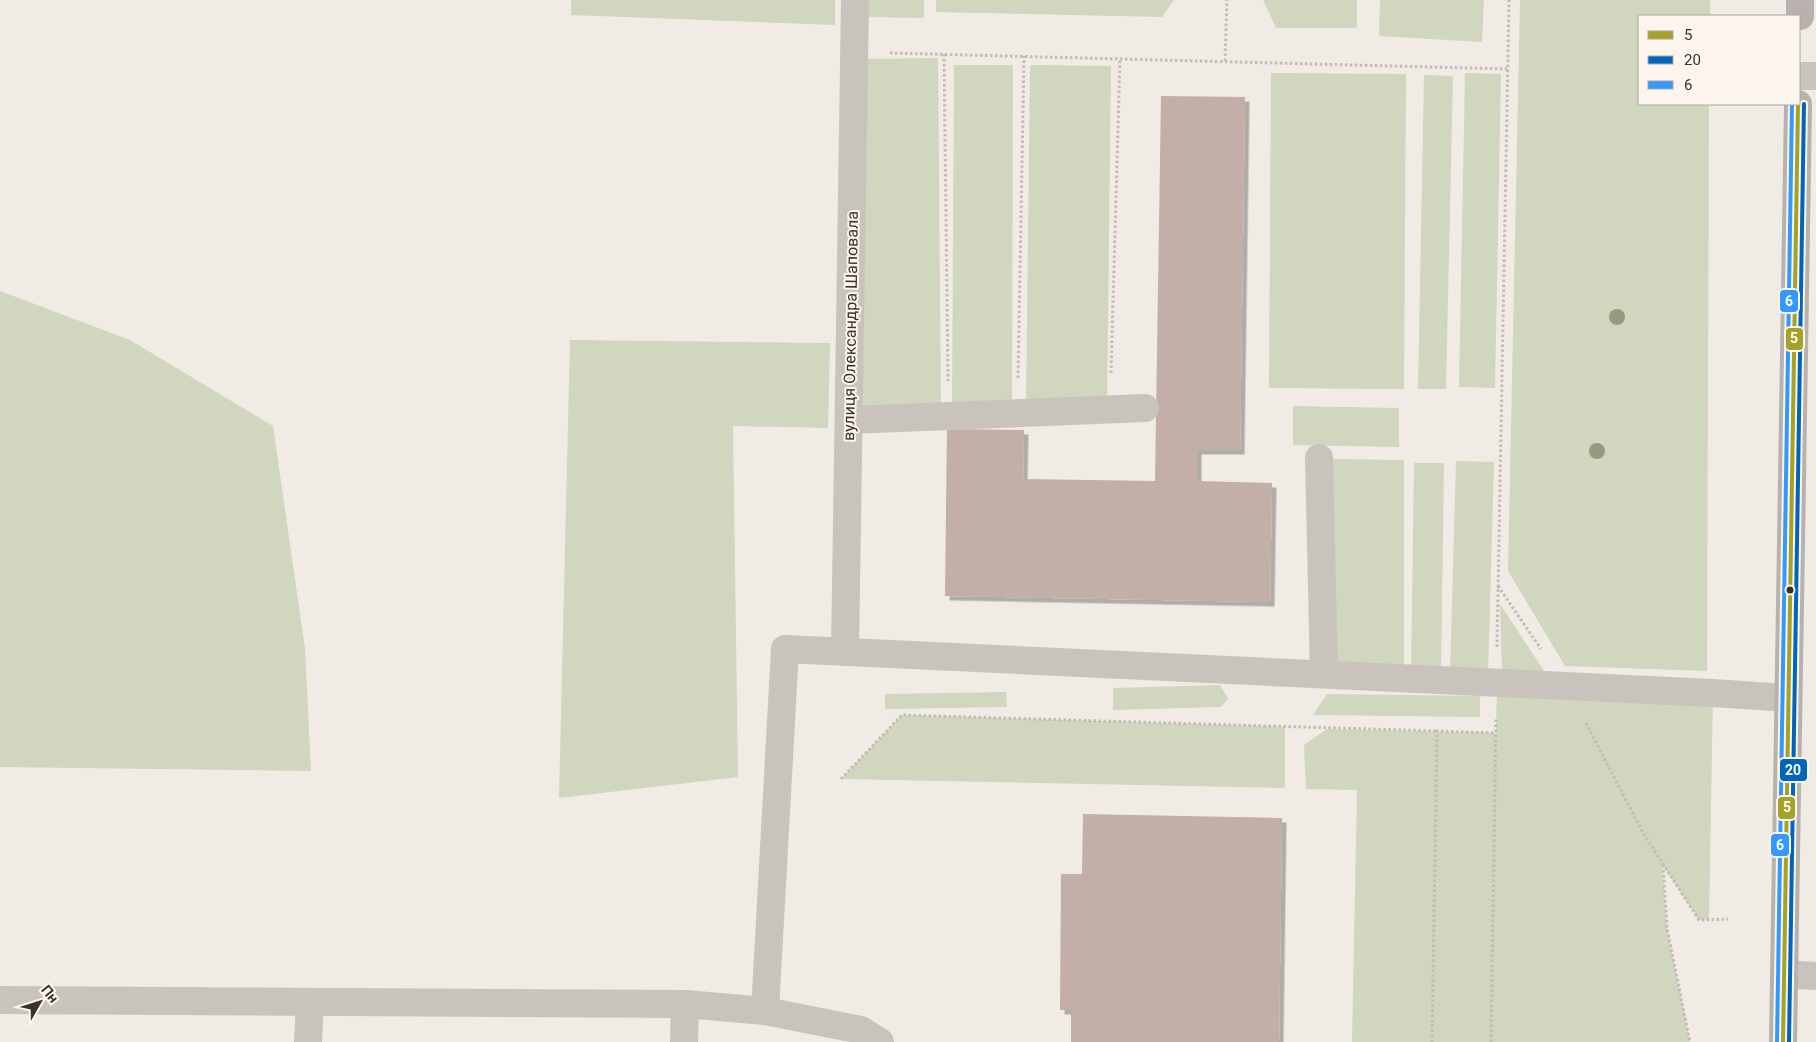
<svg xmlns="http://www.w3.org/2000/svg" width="1816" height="1042" viewBox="0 0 1816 1042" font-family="Roboto,sans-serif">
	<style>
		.green { fill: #d1d6bf }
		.building { fill: #c3afa7; filter: url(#shadow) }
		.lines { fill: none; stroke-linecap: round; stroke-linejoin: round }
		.path { stroke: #c2bbb6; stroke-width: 3; stroke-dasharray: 2.5 2.5; stroke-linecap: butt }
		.minor { stroke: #c9c3be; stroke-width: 28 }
		.major { stroke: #b8b1ad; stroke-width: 28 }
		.bus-1-casing { stroke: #fbf5ee; stroke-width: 8 }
		.bus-2-casing { stroke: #fbf5ee; stroke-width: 8 }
		.bus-3-casing { stroke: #fbf5ee; stroke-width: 8 }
		.bus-1 { stroke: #a5a227; stroke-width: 4 }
		.bus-2 { stroke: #0065bd; stroke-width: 4 }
		.bus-3 { stroke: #39f; stroke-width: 4 }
		.tree { fill: #959b80 }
		.bus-dot { fill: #3b302b; stroke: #fbf5ee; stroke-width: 2 }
		.labels { text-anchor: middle; stroke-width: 4; stroke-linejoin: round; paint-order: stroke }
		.street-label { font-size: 16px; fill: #3b302b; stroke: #fbf5ee }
		.line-badge { stroke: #fbf5ee; stroke-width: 2 }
		.badge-label { font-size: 14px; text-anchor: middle; font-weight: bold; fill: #fff }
	</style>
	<defs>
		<filter id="shadow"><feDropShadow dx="4.5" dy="4.5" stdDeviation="0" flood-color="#0004"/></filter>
	</defs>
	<rect width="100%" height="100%" fill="#f0ebe5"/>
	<!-- green -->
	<g class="green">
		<polygon points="571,0 835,0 835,25 571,15"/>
		<polygon points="860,0 924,0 924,18 859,17"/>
		<polygon points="936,0 1174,0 1162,17 936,12"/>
		<polygon points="1263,0 1357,0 1357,28 1276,28"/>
		<polygon points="1380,0 1484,0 1482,42 1379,36"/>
		<polygon points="1520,0 1710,0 1710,16 1640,16 1640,104 1709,104 1707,671 1565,666 1508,571"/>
		<polygon points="938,58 941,408 863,408 860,59"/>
		<polygon points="954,65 1013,65 1012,409 952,409"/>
		<polygon points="1030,65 1111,66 1107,406 1026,404"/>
		<polygon points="1271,73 1406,74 1404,389 1269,388"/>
		<polygon points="1465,73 1501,74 1495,388 1459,387"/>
		<polygon points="1424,75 1453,76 1446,389 1418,389"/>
		<polygon points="0,291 130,340 273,426 305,649 311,771 0,767"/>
		<polygon points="570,340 830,343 828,428 733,426 738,777 559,798"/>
		<polygon points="1293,406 1399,408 1399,447 1293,445"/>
		<polygon points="1326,459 1404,460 1404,674 1326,674"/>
		<polygon points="1456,461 1494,462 1488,675 1450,674"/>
		<polygon points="1414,463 1444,463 1441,675 1411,675"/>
		<polygon points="1500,604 1544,671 1502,672"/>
		<polygon points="1497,682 1713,693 1709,919 1699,920 1662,864 1667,928 1690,1042 1352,1042 1357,790 1306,789 1304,745 1327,729 1496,733"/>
		<polygon points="1220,685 1228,699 1221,707 1113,710 1113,688"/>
		<polygon points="1006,692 1007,707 885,709 885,694"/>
		<polygon points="1327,694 1480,696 1480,717 1313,715"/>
		<polygon points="902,715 1285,727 1285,788 841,779"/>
	</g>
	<!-- building -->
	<g class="building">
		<polygon points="1161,96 1245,97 1240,450 1197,450 1197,481 1272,483 1270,602 945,596 947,429 1024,430 1023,479 1155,481"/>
		<polygon points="1083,814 1282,818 1279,1042 1071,1042 1071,1010 1060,1010 1061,874 1082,874"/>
	</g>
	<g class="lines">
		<!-- path -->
		<g class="path">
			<polyline points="890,53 1507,69"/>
			<polyline points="944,54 948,381"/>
			<polyline points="1225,61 1227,0"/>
			<polyline points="1111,373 1120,58"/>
			<polyline points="1018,378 1024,56"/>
			<polyline points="1498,586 1541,649"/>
			<polyline points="1497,647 1509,0"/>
			<polyline points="1586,723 1642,831 1699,920 1728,919"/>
			<polyline points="841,779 902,715 1437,731"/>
			<polyline points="1663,865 1667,928 1690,1042"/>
			<polyline points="1432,1042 1437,731 1496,733"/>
			<polyline points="1491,1042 1496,718"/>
		</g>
		<!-- minor -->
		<g class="minor">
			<polyline points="1800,76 1816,76"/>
			<polyline points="849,420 1145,408"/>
			<polyline points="1319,458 1324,674"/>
			<polyline points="845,652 855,0"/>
			<polyline points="1784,974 1816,976"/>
			<polyline points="0,1000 685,1004 765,1011"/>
			<polyline points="308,1042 310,1002"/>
			<polyline points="684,1042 685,1004"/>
			<polyline points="880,1042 861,1030 765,1011 785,649 1713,693 1788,698"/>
		</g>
		<!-- major -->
		<g class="major">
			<polyline points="1800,16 1800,0"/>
			<polyline points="1783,1042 1798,104"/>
		</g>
		<!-- bus-1 casing -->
		<g class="bus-1-casing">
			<polyline id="bus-1" points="1783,1042 1798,104"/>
		</g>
		<!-- bus-2 casing -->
		<g class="bus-2-casing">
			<polyline id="bus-2" points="1789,1042 1804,104"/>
		</g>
		<!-- bus-3 casing -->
		<g class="bus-3-casing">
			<polyline id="bus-3" points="1777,1042 1792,104"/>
		</g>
		<!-- bus-1 -->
		<use href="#bus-1" class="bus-1"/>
		<!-- bus-2 -->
		<use href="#bus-2" class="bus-2"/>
		<!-- bus-3 -->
		<use href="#bus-3" class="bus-3"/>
	</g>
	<!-- trees -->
	<g class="tree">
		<circle cx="1617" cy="317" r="8"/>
		<circle cx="1597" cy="451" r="8"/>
	</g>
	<!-- markers -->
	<circle class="bus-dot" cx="1790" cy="590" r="4.5"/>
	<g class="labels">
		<!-- street labels -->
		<g class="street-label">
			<text transform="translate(850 326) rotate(-89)" y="6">вулиця Олександра Шаповала</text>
		</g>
	</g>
	<g class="line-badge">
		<rect x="1779" y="289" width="20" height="24" rx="5" fill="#39f"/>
		<rect x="1785" y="327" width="19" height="24" rx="5" fill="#a5a227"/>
		<rect x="1779" y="758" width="29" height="24" rx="5" fill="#0065bd"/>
		<rect x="1777" y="796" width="19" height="24" rx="5" fill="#a5a227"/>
		<rect x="1770" y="833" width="20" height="24" rx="5" fill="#39f"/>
	</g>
	<g class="badge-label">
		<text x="1789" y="306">6</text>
		<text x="1794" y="343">5</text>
		<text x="1793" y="775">20</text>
		<text x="1787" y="812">5</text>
		<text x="1780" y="850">6</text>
	</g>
	<!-- legend -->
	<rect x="1638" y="15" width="162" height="90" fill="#fbf5ee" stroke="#aea6a0"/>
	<rect x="1648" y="31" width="25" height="8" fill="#a5a227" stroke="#aea6a0"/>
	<text x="1684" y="40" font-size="15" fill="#3b302b">5</text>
	<rect x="1648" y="56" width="25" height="8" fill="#0065bd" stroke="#aea6a0"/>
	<text x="1684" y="65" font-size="15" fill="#3b302b">20</text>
	<rect x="1648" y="81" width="25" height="8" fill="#3399ff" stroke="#aea6a0"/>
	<text x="1684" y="90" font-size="15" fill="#3b302b">6</text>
	<!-- north arrow -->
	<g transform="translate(40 1002) rotate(51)" stroke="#fbf5ee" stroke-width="4" paint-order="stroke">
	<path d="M0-4L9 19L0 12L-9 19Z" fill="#3b302b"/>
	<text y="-8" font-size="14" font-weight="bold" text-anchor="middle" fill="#3b302b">Пн</text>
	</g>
</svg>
